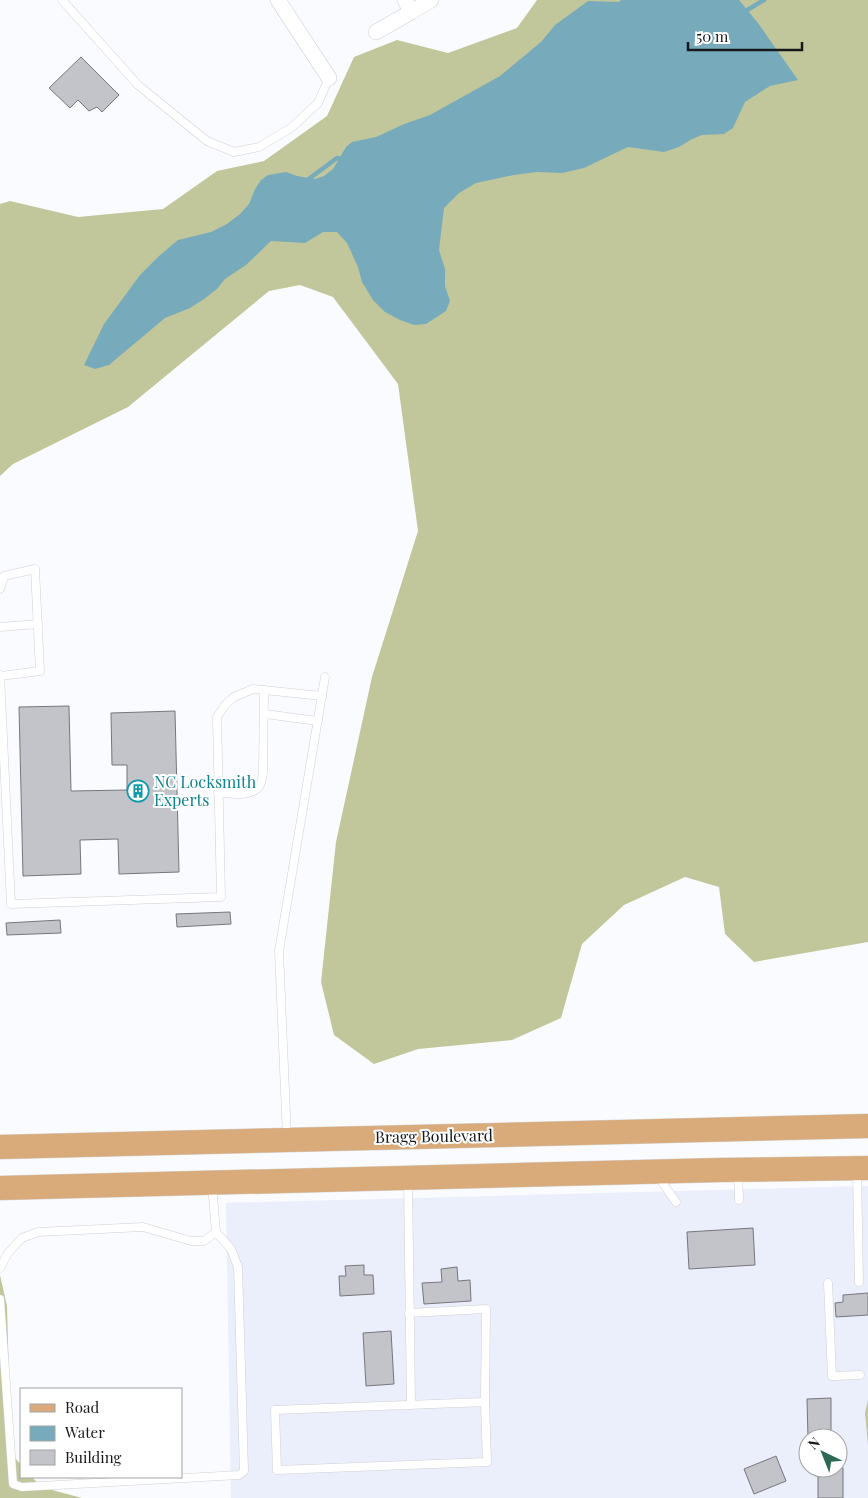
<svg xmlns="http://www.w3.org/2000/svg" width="868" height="1498" viewBox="0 0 868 1498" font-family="'Playfair Display',serif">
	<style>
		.built { fill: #ebeefb; fill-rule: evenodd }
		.forest { fill: #c1c79b }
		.water { fill: #77abbc }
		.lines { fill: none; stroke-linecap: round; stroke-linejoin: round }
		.stream { stroke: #77abbc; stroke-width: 4.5 }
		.building { fill: #c2c4c9; stroke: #76777c }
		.service-casing { stroke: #ced0d5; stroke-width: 9 }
		.minor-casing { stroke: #ced0d5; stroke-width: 16 }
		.primary-casing { stroke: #d5d5d6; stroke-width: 25 }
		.service { stroke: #fff; stroke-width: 8 }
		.minor { stroke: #fff; stroke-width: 15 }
		.primary { stroke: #d9ab7a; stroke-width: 24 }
		.labels { text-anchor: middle; stroke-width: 4; stroke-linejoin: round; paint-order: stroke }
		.culture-label { font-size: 16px; fill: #0d838f; stroke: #fff; text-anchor: start }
		.street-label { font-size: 16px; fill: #17181a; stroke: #fff }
	</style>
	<rect width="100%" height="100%" fill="#fafbfe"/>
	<!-- built -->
	<path class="built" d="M868,1186V1498H231L226,1203ZM808,1438H838V1468H808Z"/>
	<!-- forest -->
	<g class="forest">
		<polygon points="537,0 868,0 868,942 754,962 725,934 719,887 685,877 624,905 582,944 561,1018 512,1040 418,1049 374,1064 334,1035 321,982 336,842 372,677 418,531 398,384 333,297 300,285 269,291 128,407 13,464 0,476 0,204 10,201 78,217 163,209 217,171 264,161 327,116 354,57 397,40 448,53 517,28"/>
		<polygon points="0,1275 7,1306 11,1453 21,1465 21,1477 32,1477 41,1487 82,1498 0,1498"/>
		<polygon points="868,1400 868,1445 865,1413"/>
	</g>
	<!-- water -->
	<polygon class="water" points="621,0 739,0 758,23 798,80 770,86 745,102 733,128 724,134 702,135 692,139 679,147 664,152 628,147 584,168 562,173 537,172 514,175 476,183 459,193 444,208 439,250 445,269 445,286 450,301 446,311 426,324 414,325 400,320 385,312 373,300 362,282 358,267 347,243 337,232 323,232 305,243 271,241 246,265 225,279 217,289 204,299 190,308 165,318 109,365 95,369 84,365 104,324 140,275 159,256 178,240 211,232 227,224 240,214 249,204 255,189 261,180 268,175 286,172 297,176 315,179 324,176 333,169 346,147 352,142 376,137 404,124 430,115 500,76 541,42 555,25 588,1 619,2"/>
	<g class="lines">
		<!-- stream -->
		<g class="stream">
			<polyline points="744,12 764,0"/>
			<polyline points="306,181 337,158 345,159"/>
		</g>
	</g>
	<!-- building -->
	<g class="building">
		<polygon points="81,57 119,95 102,112 97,107 89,111 78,100 70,108 49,88"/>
		<polygon points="69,706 71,791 127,790 127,765 112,765 111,713 175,711 179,872 119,874 118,839 80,840 81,874 23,876 19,707"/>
		<polygon points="230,912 231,924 177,927 176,914"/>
		<polygon points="60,920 61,933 7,935 6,923"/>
		<polygon points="753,1228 755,1265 689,1269 687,1232"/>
		<polygon points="364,1265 364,1275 373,1275 374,1294 340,1296 339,1276 346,1276 345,1266"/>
		<polygon points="457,1267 458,1281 470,1280 471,1301 424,1304 422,1283 442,1282 441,1269"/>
		<polygon points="868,1293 868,1315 836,1317 835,1303 843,1302 843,1295"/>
		<polygon points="391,1331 394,1384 366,1386 363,1333"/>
		<polygon points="831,1398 831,1438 808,1438 807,1399"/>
		<polygon points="776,1456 786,1481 754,1494 744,1469"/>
		<rect x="818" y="1468" width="25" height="30"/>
	</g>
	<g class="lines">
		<!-- service casing -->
		<g class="service-casing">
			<g id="service">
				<polyline points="62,0 138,85 207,141 234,152 259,147 291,128 318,103 329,78"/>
				<polyline points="0,589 4,576 35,569 40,671 0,676"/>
				<polyline points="0,627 38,624"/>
				<polyline points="0,675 11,904 221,897 217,717 225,705 234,697 253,689 322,696"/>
				<polyline points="265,714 318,721"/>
				<path d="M218,793C230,793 253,798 260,785C262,782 262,777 263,773L264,690"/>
				<polyline points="287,1138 279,951 325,677"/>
				<polyline points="857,1170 859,1282"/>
				<polyline points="738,1172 739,1200"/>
				<polyline points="657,1175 676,1202"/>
				<polyline points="408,1179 411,1405"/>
				<polyline points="0,1268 8,1253 22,1238 38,1232 143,1227 191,1241 204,1241 216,1232 212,1185"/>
				<polyline points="828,1283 832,1376 860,1375"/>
				<polyline points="0,1299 13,1484 22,1487 239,1475 244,1471 238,1267 231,1249 216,1232"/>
				<polyline points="409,1313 486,1309 485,1402"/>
				<polygon points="485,1402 487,1462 277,1470 275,1410"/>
			</g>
		</g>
		<!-- minor casing -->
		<g class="minor-casing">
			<g id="minor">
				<polyline points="278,0 329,78"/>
				<polyline points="405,0 411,12 431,0"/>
				<polyline points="376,32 411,12"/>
			</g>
		</g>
		<!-- primary casing -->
		<g class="primary-casing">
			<g id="primary">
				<polyline points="0,1147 868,1126"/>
				<polyline points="0,1188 720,1170 868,1168"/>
			</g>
		</g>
		<!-- service -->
		<use href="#service" class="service"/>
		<!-- minor -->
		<use href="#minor" class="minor"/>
		<!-- primary -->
		<use href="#primary" class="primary"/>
	</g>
	<!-- icons -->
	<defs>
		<g id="building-ring" transform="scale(1.125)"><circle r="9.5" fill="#fff" stroke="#0f9aa8" stroke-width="1.5"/><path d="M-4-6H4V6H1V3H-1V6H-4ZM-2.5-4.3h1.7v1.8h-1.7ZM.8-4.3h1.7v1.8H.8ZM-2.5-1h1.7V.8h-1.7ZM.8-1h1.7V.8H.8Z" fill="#0f9aa8"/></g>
	</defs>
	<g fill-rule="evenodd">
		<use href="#building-ring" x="138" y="791"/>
	</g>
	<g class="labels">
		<!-- culture labels -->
		<g class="culture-label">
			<text x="154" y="788">NC Locksmith<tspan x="154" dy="18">Experts</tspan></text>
		</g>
		<!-- street labels -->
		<g class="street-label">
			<text transform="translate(434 1136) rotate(-1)" y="6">Bragg Boulevard</text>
		</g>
	</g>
	<!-- legend -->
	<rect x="20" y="1388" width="162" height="90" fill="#ffffff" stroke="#a2a3a3"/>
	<rect x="30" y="1404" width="25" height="8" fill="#d9ab7a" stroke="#a2a3a3"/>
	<text x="65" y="1413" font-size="15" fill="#17181a">Road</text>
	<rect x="30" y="1426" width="25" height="15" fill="#77abbc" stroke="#a2a3a3"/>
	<text x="65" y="1438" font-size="15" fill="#17181a">Water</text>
	<rect x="30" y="1450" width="25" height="15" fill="#c2c4c9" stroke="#a2a3a3"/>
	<text x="65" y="1463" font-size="15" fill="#17181a">Building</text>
	<!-- north arrow -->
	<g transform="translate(823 1453) rotate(317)"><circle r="24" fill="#ffffff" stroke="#a2a3a3"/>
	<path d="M0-4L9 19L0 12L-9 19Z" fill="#2c6a56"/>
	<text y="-8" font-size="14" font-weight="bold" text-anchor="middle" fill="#17181a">N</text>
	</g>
	<!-- scale -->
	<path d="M688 42v8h114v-8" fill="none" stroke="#17181a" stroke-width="2.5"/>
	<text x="696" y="42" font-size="15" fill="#17181a" stroke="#ffffff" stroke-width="4" paint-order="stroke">50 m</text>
</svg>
